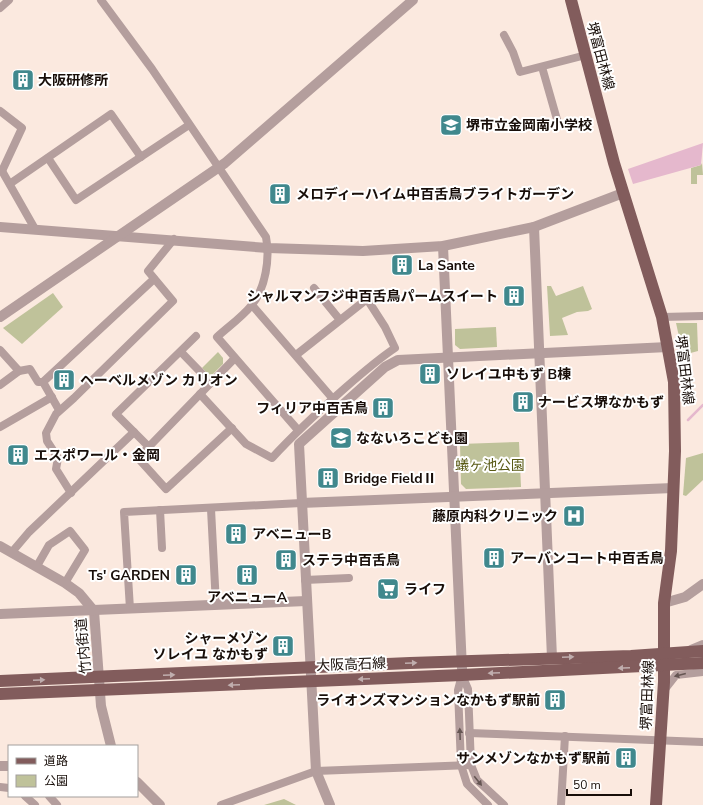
<svg xmlns="http://www.w3.org/2000/svg" width="703" height="805" viewBox="0 0 703 805" font-family="'Nunito Sans','Noto Sans JP',sans-serif">
	<style>
		.green { fill: #bfc29a }
		.water { fill: #e5b8cd }
		.lines { fill: none; stroke-linecap: round; stroke-linejoin: round }
		.stream { stroke: #e5b8cd; stroke-width: 2.5 }
		.minor { stroke: #b49e9d; stroke-width: 8 }
		.tertiary { stroke: #b49e9d; stroke-width: 10 }
		.primary { stroke: #825c5c; stroke-width: 12 }
		.oneway { fill: #c0aeae }
		.oneway2 { fill: #665653 }
		.labels { text-anchor: middle; stroke-width: 4; stroke-linejoin: round; paint-order: stroke }
		.street-label { font-size: 14px; fill: #180e09; stroke: #fff }
		.poi-label { font-size: 14px; font-weight: bold; fill: #180e09; stroke: #fff; text-anchor: start }
		.park-label { font-size: 14px; fill: #595a15; stroke: #fff }
	</style>
	<rect width="100%" height="100%" fill="#fbe9df"/>
	<!-- green -->
	<g class="green">
		<polygon points="702,163 703,175 697,175 697,184 691,184 691,168 701,165"/>
		<polygon points="547,286 551,286 556,296 583,286 592,309 588,311 577,312 562,318 568,335 550,336"/>
		<polygon points="53,293 63,307 22,344 3,328"/>
		<polygon points="676,323 697,323 698,351 683,355"/>
		<polygon points="496,327 497,347 460,349 455,345 455,329"/>
		<polygon points="218,352 223,358 223,364 212,375 208,374 202,368"/>
		<polygon points="519,442 521,487 466,489 461,484 460,444"/>
		<polygon points="703,453 703,480 686,496 683,495 686,458"/>
		<polygon points="284,799 296,805 264,805"/>
	</g>
	<!-- water -->
	<polygon class="water" points="703,143 701,165 633,184 628,169"/>
	<g class="lines">
		<!-- stream -->
		<polyline class="stream" points="688,420 703,405"/>
		<!-- minor -->
		<g class="minor">
			<path d="M101,0L152,69L266,237C270,258 266,288 251,306C242,317 228,327 217,337L298,430"/>
			<polyline points="0,8 9,0"/>
			<polyline points="504,35 513,52 520,72 586,55"/>
			<polyline points="542,67 558,123"/>
			<polyline points="0,111 22,128 2,171"/>
			<polyline points="48,158 76,200 189,125"/>
			<polyline points="0,170 2,171 35,229"/>
			<polyline points="11,183 111,114 141,157"/>
			<polyline points="314,288 340,320"/>
			<polyline points="252,305 333,399"/>
			<polyline points="662,317 703,316"/>
			<polyline points="0,350 19,371"/>
			<polyline points="181,352 211,383"/>
			<polyline points="0,385 19,371 30,369 38,382 43,382"/>
			<path d="M200,394L246,444L272,458C295,433 320,410 345,388C361,374 377,360 395,348L385,327L367,299L296,355"/>
			<polyline points="59,410 43,382 154,279"/>
			<polyline points="0,427 52,397"/>
			<polyline points="232,428 166,489 138,458 234,359"/>
			<polyline points="149,447 116,414 196,336"/>
			<polyline points="71,493 56,469 58,458 47,441 46,433 56,414 74,398 173,301 148,271 174,239"/>
			<polyline points="211,509 216,605"/>
			<polyline points="160,510 162,548"/>
			<polyline points="12,552 29,532 134,432"/>
			<polyline points="37,566 49,545 70,531 85,550 65,583"/>
			<polyline points="305,580 349,578"/>
			<polyline points="130,609 124,512 301,503"/>
			<polyline points="691,649 703,644"/>
			<polyline points="462,675 468,689 471,765 477,780 504,805"/>
			<polyline points="462,675 458,690 461,765 467,784 488,805"/>
			<polyline points="665,689 676,675 703,672"/>
			<polyline points="469,733 703,742"/>
			<polyline points="0,787 9,788"/>
			<polyline points="25,796 35,805"/>
			<polyline points="49,796 57,805"/>
			<polyline points="221,805 316,771 471,765"/>
			<polyline points="561,805 565,736"/>
		</g>
		<!-- tertiary -->
		<g class="tertiary">
			<polyline points="0,227 268,248 363,251 443,246 534,227 623,193"/>
			<polyline points="534,227 552,658"/>
			<polyline points="443,246 462,669"/>
			<polyline points="0,317 225,163 413,0"/>
			<polyline points="301,503 673,488"/>
			<polyline points="0,546 65,583 79,593 94,611 101,706 111,746"/>
			<polyline points="664,603 685,597 703,584"/>
			<polyline points="0,614 306,601"/>
			<polyline points="0,766 9,766"/>
			<polyline points="137,782 160,805"/>
			<polyline points="330,805 316,771 299,444 385,367 398,360 668,347"/>
		</g>
		<!-- primary -->
		<g class="primary">
			<polyline points="571,0 614,163 662,317 674,382 675,451 671,551 664,603 664,682 656,805"/>
			<polyline points="0,681 410,663 631,656 703,651"/>
			<polyline points="0,694 462,675 703,663"/>
		</g>
	</g>
	<!-- one-way arrows -->
	<defs><path id="oneway-solid" d="M-6-.8H1V-3.2L6.5 0L1 3.2V.8H-6Z"/></defs>
	<g class="oneway">
		<use href="#oneway-solid" transform="translate(568 657) rotate(-2)"/>
		<use href="#oneway-solid" transform="translate(411 663) rotate(-2)"/>
		<use href="#oneway-solid" transform="translate(624 668) rotate(178)"/>
		<use href="#oneway-solid" transform="translate(494 673) rotate(177)"/>
		<use href="#oneway-solid" transform="translate(169 675) rotate(-3)"/>
		<use href="#oneway-solid" transform="translate(364 679) rotate(178)"/>
		<use href="#oneway-solid" transform="translate(39 680) rotate(-2)"/>
		<use href="#oneway-solid" transform="translate(234 685) rotate(177)"/>
	</g>
	<g class="oneway2">
		<use href="#oneway-solid" transform="translate(680 675) rotate(166)"/>
		<use href="#oneway-solid" transform="translate(460 734) rotate(-92)"/>
		<use href="#oneway-solid" transform="translate(478 781) rotate(51)"/>
	</g>
	<!-- icons -->
	<defs>
		<g id="building-square" transform="scale(1.15)"><rect x="-9" y="-9" width="18" height="18" rx="4" fill="#40888d" stroke="#fff"/><path d="M-4-6H4V6H1V3H-1V6H-4ZM-2.5-4.3h1.7v1.8h-1.7ZM.8-4.3h1.7v1.8H.8ZM-2.5-1h1.7V.8h-1.7ZM.8-1h1.7V.8H.8Z" fill="#fff"/></g>
		<g id="school-square" transform="scale(1.15)"><rect x="-9" y="-9" width="18" height="18" rx="4" fill="#40888d" stroke="#fff"/><path d="M0-5L7-2L0 1L-7-2ZM-4 1L0 2.5L4 1V4Q0 6-4 4Z" fill="#fff"/></g>
		<g id="hospital-square" transform="scale(1.15)"><rect x="-9" y="-9" width="18" height="18" rx="4" fill="#40888d" stroke="#fff"/><path d="M-5-5h3v3.5h4V-5h3V5h-3V1.5h-4V5h-3Z" fill="#fff"/></g>
		<g id="supermarket-square" transform="scale(1.15)"><rect x="-9" y="-9" width="18" height="18" rx="4" fill="#40888d" stroke="#fff"/><path d="M-6-5.5h2.5l.6 2H6L4.5 2H-2.5L-4.4-4H-6ZM-1.5 3.2a1.3 1.3 0 1 0 .1 0ZM3 3.2a1.3 1.3 0 1 0 .1 0Z" fill="#fff"/></g>
	</defs>
	<g fill-rule="evenodd">
		<use href="#building-square" x="23" y="80"/>
		<use href="#school-square" x="451" y="125"/>
		<use href="#building-square" x="280" y="194"/>
		<use href="#building-square" x="402" y="265"/>
		<use href="#building-square" x="514" y="296"/>
		<use href="#building-square" x="430" y="374"/>
		<use href="#building-square" x="64" y="380"/>
		<use href="#building-square" x="523" y="402"/>
		<use href="#building-square" x="383" y="408"/>
		<use href="#school-square" x="341" y="438"/>
		<use href="#building-square" x="18" y="455"/>
		<use href="#building-square" x="328" y="478"/>
		<use href="#hospital-square" x="574" y="516"/>
		<use href="#building-square" x="236" y="534"/>
		<use href="#building-square" x="494" y="558"/>
		<use href="#building-square" x="286" y="560"/>
		<use href="#building-square" x="186" y="575"/>
		<use href="#building-square" x="247" y="575"/>
		<use href="#supermarket-square" x="388" y="589"/>
		<use href="#building-square" x="283" y="646"/>
		<use href="#building-square" x="555" y="700"/>
		<use href="#building-square" x="626" y="758"/>
	</g>
	<g class="labels">
		<!-- street labels -->
		<g class="street-label">
			<text transform="translate(601 56) rotate(75)" y="5">堺富田林線</text>
			<text transform="translate(685 370) rotate(83)" y="5">堺富田林線</text>
			<text transform="translate(83 646) rotate(-95)" y="5">竹内街道</text>
			<text transform="translate(351 664) rotate(-2)" y="5">大阪高石線</text>
			<text transform="translate(647 695) rotate(-88)" y="5">堺富田林線</text>
		</g>
		<!-- poi labels -->
		<g class="poi-label">
			<text x="38" y="85">大阪研修所</text>
			<text x="466" y="130">堺市立金岡南小学校</text>
			<text x="296" y="199">メロディーハイム中百舌鳥ブライトガーデン</text>
			<text x="418" y="270">La Sante</text>
			<text x="498" y="301" text-anchor="end">シャルマンフジ中百舌鳥パームスイート</text>
			<text x="446" y="379">ソレイユ中もず B棟</text>
			<text x="80" y="385">ヘーベルメゾン カリオン</text>
			<text x="538" y="407">ナービス堺なかもず</text>
			<text x="368" y="413" text-anchor="end">フィリア中百舌鳥</text>
			<text x="356" y="443">なないろこども園</text>
			<text x="34" y="460">エスポワール・金岡</text>
			<text x="344" y="483">Bridge FieldⅡ</text>
			<text x="558" y="521" text-anchor="end">藤原内科クリニック</text>
			<text x="252" y="539">アベニューB</text>
			<text x="510" y="563">アーバンコート中百舌鳥</text>
			<text x="302" y="565">ステラ中百舌鳥</text>
			<text x="170" y="580" text-anchor="end">Ts' GARDEN</text>
			<text x="404" y="594">ライフ</text>
			<text x="247" y="602" text-anchor="middle">アベニューA</text>
			<text x="268" y="643" text-anchor="end">シャーメゾン<tspan x="268" dy="16">ソレイユ なかもず</tspan></text>
			<text x="540" y="705" text-anchor="end">ライオンズマンションなかもず駅前</text>
			<text x="610" y="763" text-anchor="end">サンメゾンなかもず駅前</text>
		</g>
		<!-- park labels -->
		<g class="park-label">
			<text x="490" y="470">蟻ヶ池公園</text>
		</g>
	</g>
	<!-- legend -->
	<rect x="8" y="745" width="130" height="52" fill="#ffffff" stroke="#a39f9d"/>
	<rect x="16" y="758" width="20" height="6" fill="#825c5c" stroke="#a39f9d"/>
	<text x="44" y="765" font-size="12" fill="#180e09">道路</text>
	<rect x="16" y="775" width="20" height="12" fill="#bfc29a" stroke="#a39f9d"/>
	<text x="44" y="785" font-size="12" fill="#180e09">公園</text>
	<!-- scale -->
	<path d="M567 789v6h64v-6" fill="none" stroke="#180e09" stroke-width="2"/>
	<text x="573" y="789" font-size="12" fill="#180e09" stroke="#ffffff" stroke-width="3" paint-order="stroke">50 m</text>
</svg>
